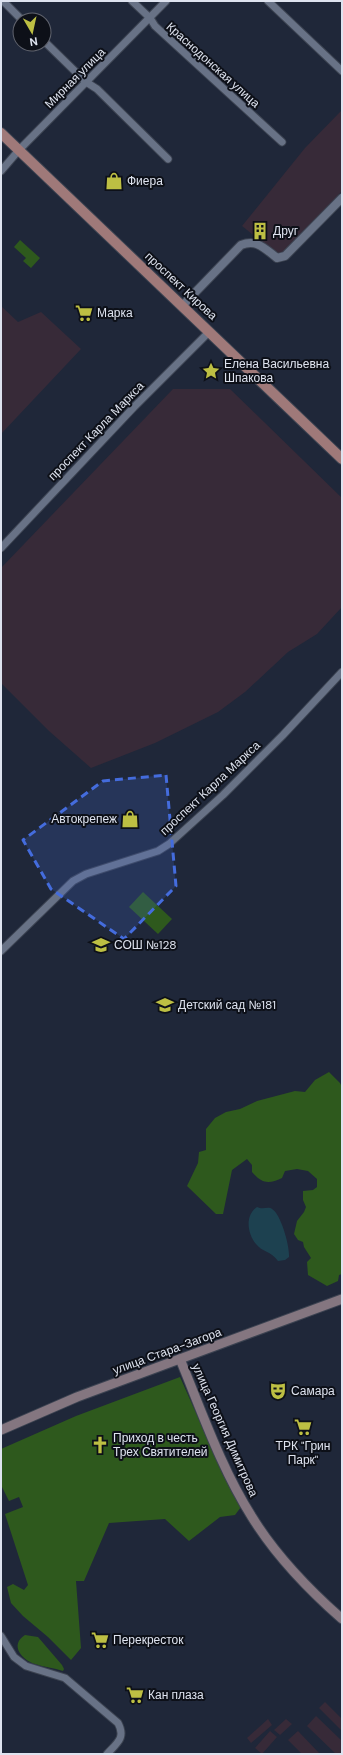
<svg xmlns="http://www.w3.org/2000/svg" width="343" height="1755" viewBox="0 0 343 1755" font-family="'DM Sans',sans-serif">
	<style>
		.industrial { fill: #372a38 }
		.green { fill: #2e591d }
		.water { fill: #1d4150 }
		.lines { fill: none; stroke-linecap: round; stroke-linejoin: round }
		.minor-casing { stroke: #3c4351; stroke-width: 9 }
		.tertiary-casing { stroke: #3c4351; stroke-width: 10 }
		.secondary-casing { stroke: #3c4351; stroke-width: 11 }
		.primary-casing { stroke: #3c4351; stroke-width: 12 }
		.minor { stroke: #687286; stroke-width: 7 }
		.tertiary { stroke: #687286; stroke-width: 8 }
		.secondary { stroke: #847680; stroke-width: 9 }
		.primary { stroke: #9f7979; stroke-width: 10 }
		.marked { fill: #446cdd; fill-opacity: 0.2; stroke: #446cdd; stroke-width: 3; stroke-dasharray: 8 5; stroke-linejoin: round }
		.labels { text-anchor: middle; stroke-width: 4; stroke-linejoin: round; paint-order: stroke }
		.street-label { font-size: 12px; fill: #dee3ef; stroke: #0d1018 }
		.poi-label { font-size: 12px; fill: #dee3ef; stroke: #0d1018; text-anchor: start }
	</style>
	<rect width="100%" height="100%" fill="#1f2739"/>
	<!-- industrial -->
	<g class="industrial">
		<polygon points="342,110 342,191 283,253 277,254 242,226 305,148"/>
		<polygon points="1,306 18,322 41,312 81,349 1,434"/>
		<polygon points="173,389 230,389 342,498 342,607 317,634 288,652 245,692 218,712 155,743 91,768 49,731 1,683 1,568"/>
		<polygon points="325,1702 342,1719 342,1731 319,1708"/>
		<polygon points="316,1716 342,1741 342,1754 336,1754 307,1726"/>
		<polygon points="268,1719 272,1725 251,1743 247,1738"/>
		<polygon points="286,1719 292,1724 280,1735 274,1730"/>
		<polygon points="270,1731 277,1737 262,1754 255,1748"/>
		<polygon points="298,1731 320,1754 302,1754 288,1740"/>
	</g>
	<!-- green -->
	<g class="green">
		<polygon points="20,240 40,258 31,268 23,261 26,258 14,247"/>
		<polygon points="143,892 172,919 158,934 129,907"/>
		<path d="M329,1072L340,1083L342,1087V1274L339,1275L338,1281L327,1286L308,1275L307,1262L311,1258L304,1247L303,1242L298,1240L294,1234L297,1221L304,1212L306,1207L303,1200V1191L313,1190L317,1187V1179L308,1171L297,1169L285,1171L282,1178C269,1184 262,1184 252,1172V1165L247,1159L232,1170L223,1214H216L187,1186L198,1163L199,1152L206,1150V1129L215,1118L226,1112L240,1109L257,1101L295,1091L305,1092L315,1080Z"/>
		<polygon points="180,1377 221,1469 241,1507 235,1515 220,1517 189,1541 165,1519 109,1523 84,1581 76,1581 81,1648 71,1660 48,1637 23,1616 11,1603 7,1587 13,1584 24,1590 28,1585 5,1514 23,1507 19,1497 9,1501 1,1485 1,1449 76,1416"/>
		<path d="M25,1635L38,1637L62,1665L64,1669L63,1671C54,1668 44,1667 35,1664C22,1660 9,1645 25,1635Z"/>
	</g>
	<!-- water -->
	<path class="water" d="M257,1207C263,1210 268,1206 272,1209C281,1214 290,1247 289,1257L285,1260L278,1261C271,1251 262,1252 256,1244C247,1233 245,1215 257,1207Z"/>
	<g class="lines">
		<!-- minor casing -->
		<g class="minor-casing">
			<g id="minor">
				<polyline points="3,1 22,20"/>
				<polyline points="132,1 150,18 155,26 282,142"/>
				<polyline points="268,1 342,71"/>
				<polyline points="44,41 86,82 97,89 168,159"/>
				<polyline points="1,171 19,150 166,1"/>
				<polyline points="1,548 134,407 209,332"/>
				<polyline points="1,951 73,881 86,874 158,851 169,844 223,795 283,735 342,672"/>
				<path d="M1,1636L14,1657L26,1666L65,1678L118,1723C126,1738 117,1743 107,1754"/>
			</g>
		</g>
		<!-- tertiary casing -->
		<g class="tertiary-casing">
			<path id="tertiary" d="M182,306L241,245C257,239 264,248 277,258L285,256L342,198"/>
		</g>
		<!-- secondary casing -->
		<g class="secondary-casing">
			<g id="secondary">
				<path d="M180,1359C202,1412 221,1468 252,1517C276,1556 308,1589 342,1619"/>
				<polyline points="1,1430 77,1397 342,1299"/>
			</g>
		</g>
		<!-- primary casing -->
		<g class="primary-casing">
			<polyline id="primary" points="1,133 342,459"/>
		</g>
		<!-- minor -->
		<use href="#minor" class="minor"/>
		<!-- tertiary -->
		<use href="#tertiary" class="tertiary"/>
		<!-- secondary -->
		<use href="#secondary" class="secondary"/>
		<!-- primary -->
		<use href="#primary" class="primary"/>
	</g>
	<!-- marked area -->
	<path class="marked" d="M166,775L176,886L124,939L51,889L23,840L103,781Z"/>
	<!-- icons -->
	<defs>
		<g id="shop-bare" transform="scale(1.38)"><path d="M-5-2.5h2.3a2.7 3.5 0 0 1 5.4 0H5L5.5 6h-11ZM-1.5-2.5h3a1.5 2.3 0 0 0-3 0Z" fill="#bdbf43" stroke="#0d1018" stroke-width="2.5" paint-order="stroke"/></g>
		<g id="building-bare" transform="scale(1.38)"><path d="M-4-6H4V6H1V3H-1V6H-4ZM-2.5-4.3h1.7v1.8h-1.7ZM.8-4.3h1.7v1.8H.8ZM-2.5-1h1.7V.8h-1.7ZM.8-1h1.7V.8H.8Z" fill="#bdbf43" stroke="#0d1018" stroke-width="2.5" paint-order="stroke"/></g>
		<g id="supermarket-bare" transform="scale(1.38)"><path d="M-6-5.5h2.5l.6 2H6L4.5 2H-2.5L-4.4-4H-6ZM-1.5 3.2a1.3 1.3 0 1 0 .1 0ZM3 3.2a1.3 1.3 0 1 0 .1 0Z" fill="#bdbf43" stroke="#0d1018" stroke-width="2.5" paint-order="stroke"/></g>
		<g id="sight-bare" transform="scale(1.38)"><path d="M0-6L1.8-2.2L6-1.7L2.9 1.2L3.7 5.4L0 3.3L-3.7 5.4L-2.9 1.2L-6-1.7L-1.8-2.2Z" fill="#bdbf43" stroke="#0d1018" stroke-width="2.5" paint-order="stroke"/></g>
		<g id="school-bare" transform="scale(1.38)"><path d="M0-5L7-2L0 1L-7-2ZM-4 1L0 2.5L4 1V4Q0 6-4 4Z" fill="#bdbf43" stroke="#0d1018" stroke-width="2.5" paint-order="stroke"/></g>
		<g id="theatre-bare" transform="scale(1.38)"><path d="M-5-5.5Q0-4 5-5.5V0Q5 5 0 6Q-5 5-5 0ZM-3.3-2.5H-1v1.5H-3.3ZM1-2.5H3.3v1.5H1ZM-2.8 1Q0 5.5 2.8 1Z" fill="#bdbf43" stroke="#0d1018" stroke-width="2.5" paint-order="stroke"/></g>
		<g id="church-bare" transform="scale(1.38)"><path d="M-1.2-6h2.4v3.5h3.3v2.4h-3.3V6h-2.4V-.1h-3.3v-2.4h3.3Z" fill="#bdbf43" stroke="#0d1018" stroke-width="2.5" paint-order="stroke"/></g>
	</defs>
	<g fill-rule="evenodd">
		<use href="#shop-bare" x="114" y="181"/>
		<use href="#building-bare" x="260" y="231"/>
		<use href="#supermarket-bare" x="84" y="313"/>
		<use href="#sight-bare" x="211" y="371"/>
		<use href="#shop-bare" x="130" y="819"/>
		<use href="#school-bare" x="101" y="945"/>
		<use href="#school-bare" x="165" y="1005"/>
		<use href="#theatre-bare" x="278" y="1391"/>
		<use href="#supermarket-bare" x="303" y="1427"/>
		<use href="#church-bare" x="100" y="1445"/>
		<use href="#supermarket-bare" x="100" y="1640"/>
		<use href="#supermarket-bare" x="135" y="1695"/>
	</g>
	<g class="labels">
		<!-- street labels -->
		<g class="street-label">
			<text transform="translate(213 65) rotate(42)" y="4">Краснодонская улица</text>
			<text transform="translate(75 78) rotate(-45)" y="4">Мирная улица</text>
			<text transform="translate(181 286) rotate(43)" y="4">проспект Кирова</text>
			<text transform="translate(96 431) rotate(-46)" y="4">проспект Карла Маркса</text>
			<text transform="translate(210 788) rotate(-43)" y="4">проспект Карла Маркса</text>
			<text transform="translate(167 1351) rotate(-20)" y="4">улица Стара-Загора</text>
			<text transform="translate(225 1430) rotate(66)" y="4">улица Георгия Димитрова</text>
		</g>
		<!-- poi labels -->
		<g class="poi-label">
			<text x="127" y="185">Фиера</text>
			<text x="273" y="235">Друг</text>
			<text x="97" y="317">Марка</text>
			<text x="224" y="368">Елена Васильевна<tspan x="224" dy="14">Шпакова</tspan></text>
			<text x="117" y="823" text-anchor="end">Автокрепеж</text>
			<text x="114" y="949">СОШ №128</text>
			<text x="178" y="1009">Детский сад №181</text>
			<text x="291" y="1395">Самара</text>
			<text x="113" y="1442">Приход в честь<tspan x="113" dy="14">Трех Святителей</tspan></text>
			<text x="303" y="1450" text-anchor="middle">ТРК "Грин<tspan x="303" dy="14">Парк"</tspan></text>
			<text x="113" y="1644">Перекресток</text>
			<text x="148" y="1699">Кан плаза</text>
		</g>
	</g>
	<!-- border -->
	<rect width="343" height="1755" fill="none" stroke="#dee3ef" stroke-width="4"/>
	<!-- north arrow -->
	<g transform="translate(32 32) rotate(171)"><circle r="19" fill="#0d1018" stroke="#61646e"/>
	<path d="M0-3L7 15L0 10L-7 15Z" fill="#bdbf43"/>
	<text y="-6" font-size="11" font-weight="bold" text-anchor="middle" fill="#dee3ef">N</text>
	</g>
</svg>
